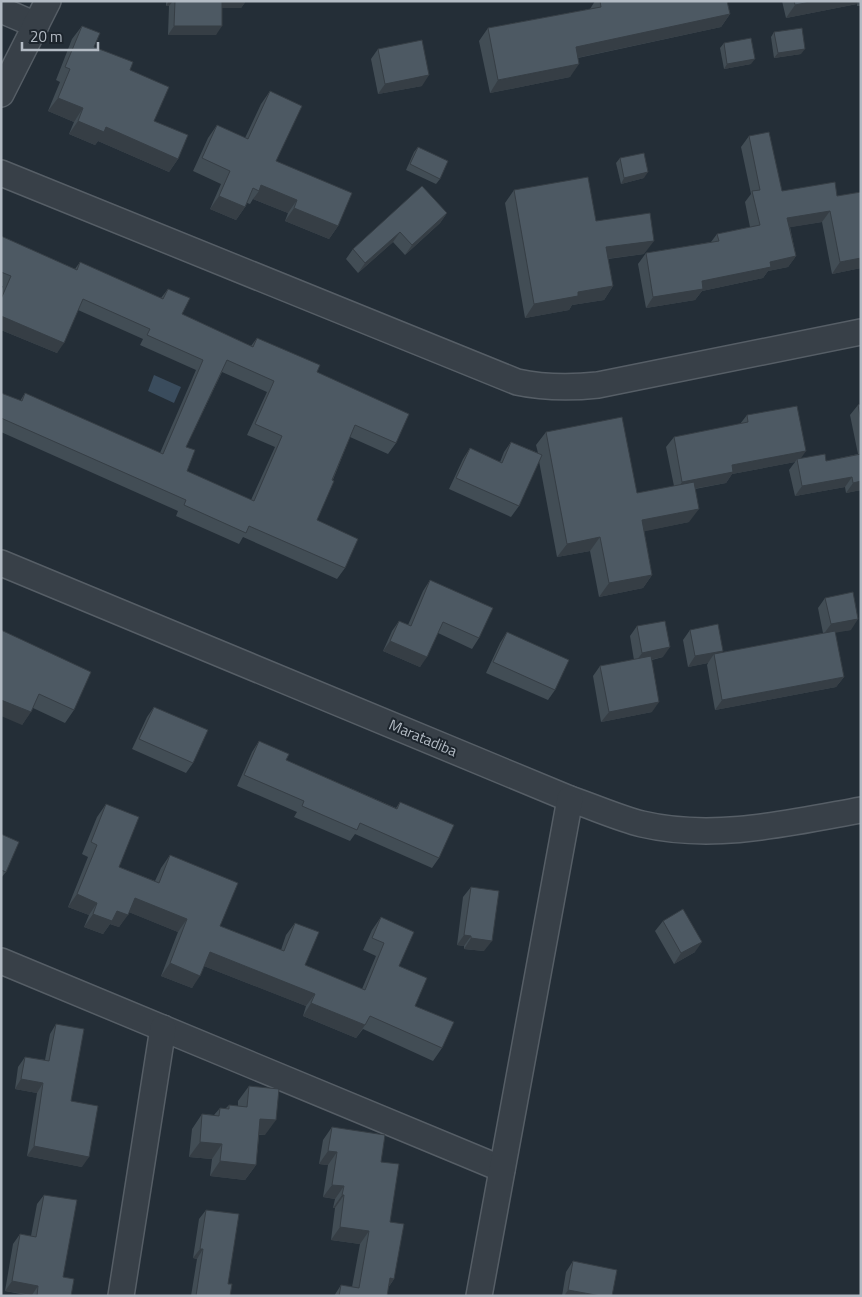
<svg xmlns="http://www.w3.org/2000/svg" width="862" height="1297" viewBox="0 0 862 1297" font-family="'Titillium Web',sans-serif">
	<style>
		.water { fill: #3a4c5d }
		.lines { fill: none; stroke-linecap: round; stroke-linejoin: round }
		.minor-casing { stroke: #565e66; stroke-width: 28 }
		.minor { stroke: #384048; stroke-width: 25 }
		.wall { fill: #424d55; fill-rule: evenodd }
		.shaded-wall { fill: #363e45 }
		.building { fill: #4d5963; stroke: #363e45; fill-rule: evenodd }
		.labels { text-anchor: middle; stroke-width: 4; stroke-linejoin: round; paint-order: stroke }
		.street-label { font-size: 15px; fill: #b3bbc4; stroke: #1d252d }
	</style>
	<rect width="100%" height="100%" fill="#242e37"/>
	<!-- water -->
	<polygon class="water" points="154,375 181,387 174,403 148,391"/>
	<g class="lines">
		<!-- minor casing -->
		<g class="minor-casing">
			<g id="minor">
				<polyline points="1,10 36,25"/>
				<polyline points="1,94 48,1"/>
				<path d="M1,173L517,382C545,388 570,388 598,385L861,332"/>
				<path d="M1,563L570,799C594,807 618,818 642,824C714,841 789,823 861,810"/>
				<polyline points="1,961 502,1169"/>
				<polyline points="121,1296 163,1028"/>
				<polyline points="479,1296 570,799"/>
			</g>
		</g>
		<!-- minor -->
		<use href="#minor" class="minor"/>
	</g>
	<!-- wall -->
	<g class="wall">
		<polygon points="166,1 246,1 241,8 222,8 216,35 168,35 169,6 166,6"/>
		<polygon points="595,1 727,1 730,14 721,27 578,58 570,77 490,93 479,41 488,28 590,9"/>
		<polygon points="782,1 861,1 861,6 857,6 857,4 786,18"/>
		<polygon points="82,26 94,47 130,70 154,121 178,159 169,172 98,141 95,145 69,134 74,122 48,111 60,82 56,80 72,39"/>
		<polygon points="774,32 801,54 774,58 771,37"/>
		<polygon points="724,43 751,64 724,69 720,48"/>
		<polygon points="378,49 422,86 378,94 371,59"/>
		<polygon points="270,91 276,161 338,226 329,239 285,221 288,213 253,199 250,204 247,203 245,207 236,220 210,209 221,184 193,171 208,138 217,125 245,138 261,104"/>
		<polygon points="749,136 782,191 837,196 861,192 861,268 832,274 822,222 790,227 796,256 788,267 768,271 763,278 702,291 695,300 646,308 638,264 646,253 711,242 717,234 750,227 745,202 751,194 741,147"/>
		<polygon points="418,147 440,179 436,184 406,170 414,152"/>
		<polygon points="620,158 644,178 621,184 616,163"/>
		<polygon points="514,190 596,221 644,254 608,259 613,286 604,300 572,305 569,310 525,318 505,203"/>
		<polygon points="447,213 440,223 405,255 393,242 358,273 346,259 353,249"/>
		<path d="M1,236L75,269L80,262L161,298L168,289L182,314L251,346L257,338L317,372L396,443L388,454L350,437L317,520L345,568L337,579L243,537L239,544L176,516L178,511L1,432V393L20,401L25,393L160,453L196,370L140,345L143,339L78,310L57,353L1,330V291L3,286H1ZM222,372L267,392L247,435L275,447L251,500L187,471L186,447Z"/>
		<polygon points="861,404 861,490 846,493 845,487 795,496 789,470 795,462 732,474 726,483 695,489 689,522 644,531 652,575 643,588 599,597 590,551 557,557 539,461 519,506 511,517 449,489 463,459 470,448 500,462 504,452 511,442 538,453 536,445 546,432 637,493 674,486 666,447 674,437 740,424 747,415 801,459 826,461 858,454 850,415 858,405"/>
		<polygon points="430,580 479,638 472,649 438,633 420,667 383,651 392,631 399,621 408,625 423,591"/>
		<polygon points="825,598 851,630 835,632 844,677 836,687 715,710 707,665 708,663 688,667 683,640 690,630 721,653 823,633 818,608"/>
		<polygon points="637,626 663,657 652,660 652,712 601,722 593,676 600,666 634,660 630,636"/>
		<polygon points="1,630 74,710 65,723 33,708 22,725"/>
		<polygon points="507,632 555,690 548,700 486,673 500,643"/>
		<polygon points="154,707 193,763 186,773 132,749 147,717"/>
		<polygon points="259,741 286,760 396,808 400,802 439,858 432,868 355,834 350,841 294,817 297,812 237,786 252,752"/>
		<polygon points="106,804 119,867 155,881 161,868 170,855 220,926 281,950 286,935 295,923 305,965 362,989 376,956 363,950 372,930 381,917 399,966 415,1006 442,1048 433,1061 363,1029 356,1038 303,1016 306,1006 204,966 192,988 161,976 178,932 129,912 119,927 110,924 103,934 84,927 89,915 68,907 88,857 82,854 97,817"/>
		<polygon points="1,834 6,872 1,878"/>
		<polygon points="471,887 484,951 464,949 464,946 457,945 463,897"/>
		<polygon points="663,921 695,952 674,964 655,931"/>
		<polygon points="56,1024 71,1101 82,1167 27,1156 37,1093 15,1089 18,1067 25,1057 45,1060 50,1034"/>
		<polygon points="249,1086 265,1135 259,1135 256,1165 245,1180 210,1176 212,1159 189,1157 192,1129 202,1114 214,1115 220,1108 226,1108 229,1105 238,1106 238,1101"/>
		<polygon points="332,1127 381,1162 390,1222 394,1279 388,1288 387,1296 334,1296 341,1285 352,1287 360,1244 331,1240 335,1208 333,1208 335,1199 323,1197 328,1165 319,1164 323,1140"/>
		<polygon points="44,1195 63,1277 71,1296 31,1296 5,1291 13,1244 20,1234 31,1236 37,1204"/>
		<polygon points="206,1210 228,1284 230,1296 191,1296 197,1259 193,1258 199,1219"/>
		<polygon points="573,1261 612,1296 562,1296 566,1272"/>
	</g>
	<!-- shaded-wall -->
	<g class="shaded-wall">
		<polygon points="169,1 173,1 169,6 166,6"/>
		<polygon points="221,1 246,1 241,8 216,8"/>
		<polygon points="815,1 858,1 857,4 786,18 795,5"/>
		<polygon points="730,14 721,27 567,60 576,47"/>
		<polygon points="174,26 222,26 216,35 168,35"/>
		<polygon points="805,49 801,54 774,58 778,53"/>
		<polygon points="755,59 751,64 724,69 727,64"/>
		<polygon points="579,64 570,77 490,93 498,80"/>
		<polygon points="429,75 422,86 378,94 385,84"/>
		<polygon points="58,98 83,108 74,122 48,111"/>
		<polygon points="78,121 106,127 178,159 169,172 98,141 95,145 69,134"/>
		<polygon points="648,172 644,178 621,184 624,178"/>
		<polygon points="261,185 297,200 288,213 253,199 259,191"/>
		<polygon points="219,196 245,207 236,220 210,209"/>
		<polygon points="294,208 338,226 329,239 285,221"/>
		<polygon points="830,211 822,222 780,229 787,218"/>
		<polygon points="447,213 440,223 405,255 412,245"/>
		<polygon points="400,232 393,242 358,273 365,263"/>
		<polygon points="654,241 644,254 597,260 606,247"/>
		<polygon points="796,256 788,267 768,271 763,278 702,291 695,300 646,308 653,297 702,281 770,262"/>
		<polygon points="861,258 861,268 832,274 840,262"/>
		<polygon points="613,286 604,300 572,305 569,310 525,318 534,304 578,292"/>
		<polygon points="1,316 64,343 57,353 1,330"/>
		<polygon points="806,451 799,461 797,459 795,462 732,474 726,483 675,492 682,482 732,465"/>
		<polygon points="852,477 845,487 795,496 802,486"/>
		<polygon points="861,481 861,490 846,493 853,483"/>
		<polygon points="699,509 689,522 632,534 642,520"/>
		<polygon points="600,537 590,551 557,557 567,544"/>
		<polygon points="652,575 643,588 599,597 609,583"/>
		<polygon points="858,619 851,630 823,635 831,624"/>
		<polygon points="390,641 427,657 420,667 383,651"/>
		<polygon points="670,647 663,657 635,663 642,653"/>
		<polygon points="723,651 715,661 714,654 708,663 688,667 695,656"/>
		<polygon points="844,677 836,687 715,710 722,700"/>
		<polygon points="1,700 31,712 22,725 1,716"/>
		<polygon points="659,702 652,712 601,722 609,712"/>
		<polygon points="77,894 97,903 89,915 68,907"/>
		<polygon points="135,898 187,919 178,932 126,911"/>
		<polygon points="117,911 128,915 119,927 110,924 103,934 84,927 93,914"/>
		<polygon points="464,935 471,936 464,946 457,945"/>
		<polygon points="471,938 492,941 484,951 464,949"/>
		<polygon points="702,942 695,952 674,964 681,953"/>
		<polygon points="210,952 315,994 306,1006 201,965"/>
		<polygon points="170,963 200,976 192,988 161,976"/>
		<polygon points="311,1003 365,1025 356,1038 303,1016"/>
		<polygon points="21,1079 43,1083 37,1093 15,1089"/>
		<polygon points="260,1119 276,1120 265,1135 250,1134"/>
		<polygon points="200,1142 222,1144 212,1159 189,1157"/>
		<polygon points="34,1146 89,1157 82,1167 27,1156"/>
		<polygon points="328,1151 337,1152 328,1165 319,1164"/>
		<polygon points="220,1161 256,1165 245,1180 210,1176"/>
		<polygon points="332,1185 344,1186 335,1199 323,1197"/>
		<polygon points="342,1195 344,1195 335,1208 333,1208"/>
		<polygon points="340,1227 369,1231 360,1244 331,1240"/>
		<polygon points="200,1249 203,1249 197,1259 193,1258"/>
		<polygon points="390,1278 394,1279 385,1292"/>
		<polygon points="12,1281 38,1286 32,1295 5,1291"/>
		<polygon points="568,1290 601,1296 564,1296"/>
	</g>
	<!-- building -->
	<g class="building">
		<polygon points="175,1 222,1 222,26 174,26"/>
		<polygon points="600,1 727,1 730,14 576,47 579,64 498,80 488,28 601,7"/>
		<polygon points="794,1 815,1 795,5"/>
		<polygon points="82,26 100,33 94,47 133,62 130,70 169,87 154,121 188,135 178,159 106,127 104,132 78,121 83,108 58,98 70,69 65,67"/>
		<polygon points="802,28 805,49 778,53 774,32"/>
		<polygon points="751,38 755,59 727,64 724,43"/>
		<polygon points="422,40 429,75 385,84 378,49"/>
		<polygon points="270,91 302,106 276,161 352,193 338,226 294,208 297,200 261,185 259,191 253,188 245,207 219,196 230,171 202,158 217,125 248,139"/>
		<polygon points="769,132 782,191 835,182 837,196 861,192 861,258 840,262 830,211 787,218 796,256 770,262 771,267 702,281 703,289 653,297 646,253 719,241 717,234 760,225 752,191 760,190 749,136"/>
		<polygon points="418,147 448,161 440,179 410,164"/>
		<polygon points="644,153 648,172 624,178 620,158"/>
		<polygon points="588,177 596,221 650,213 654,241 606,247 613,286 578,292 578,296 534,304 514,190"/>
		<polygon points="422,186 447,213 412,245 400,232 365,263 353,249"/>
		<path d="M1,236L77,270L80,262L163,299L168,289L190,298L182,314L253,347L257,338L320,365L317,372L409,414L396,443L355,425L332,480L334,481L317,520L358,539L345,568L249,526L246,533L184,505L186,500L1,418V393L22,401L25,393L163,454L203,360L147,335L150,329L83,299L64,343L1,316V299L11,276L1,272ZM227,360L274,381L255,424L282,436L254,501L187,471L195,450L186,447Z"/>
		<polygon points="861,404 861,421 858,405"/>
		<polygon points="797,406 806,451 732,465 733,472 682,482 674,437 748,422 747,415"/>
		<polygon points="622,417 637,493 694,482 699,509 642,520 652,575 609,583 600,537 567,544 546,432"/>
		<polygon points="511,442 542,455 519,506 456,478 470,448 502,463"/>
		<polygon points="825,454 826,461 861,454 861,481 853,483 852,477 802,486 797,459"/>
		<polygon points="430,580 493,608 479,638 443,622 427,657 390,641 399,621 411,626"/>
		<polygon points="853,592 858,619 831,624 825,598"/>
		<polygon points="665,621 670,647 642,653 637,626"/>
		<polygon points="718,624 723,651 695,656 690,630"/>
		<polygon points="1,630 91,672 74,710 39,694 31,712 1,700"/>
		<polygon points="835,631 844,677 722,700 714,654"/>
		<polygon points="507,632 569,660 555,690 493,662"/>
		<polygon points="651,656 659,702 609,712 600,666"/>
		<polygon points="154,707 208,730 193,763 139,739"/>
		<polygon points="259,741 289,754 286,760 397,809 400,802 454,825 439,858 360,823 357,830 302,806 304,801 244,775"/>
		<polygon points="106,804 139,817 119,867 159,883 170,855 238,883 220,926 284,951 295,923 319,932 305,965 365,990 384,943 372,938 381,917 414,932 399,966 427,978 415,1006 454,1022 442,1048 370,1016 365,1025 311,1003 315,994 210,952 200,976 170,963 187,919 135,898 128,915 117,911 112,921 93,914 97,903 77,894 97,845 91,842"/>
		<polygon points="1,834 19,842 6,872 1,870"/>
		<polygon points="471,887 499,891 492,941 471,938 471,936 464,935"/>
		<polygon points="683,909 702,942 681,953 663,921"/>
		<polygon points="56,1024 84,1029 71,1101 98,1106 89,1157 34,1146 43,1083 21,1079 25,1057 49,1061"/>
		<polygon points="249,1086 279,1089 276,1120 260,1119 256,1165 220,1161 222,1144 200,1142 202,1114 219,1116 220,1108 229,1109 229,1105 247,1107"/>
		<polygon points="332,1127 385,1135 381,1162 399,1164 390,1222 404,1224 394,1279 390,1278 387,1296 339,1296 341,1285 359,1288 369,1231 340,1227 344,1195 342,1195 344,1186 332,1185 337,1152 328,1151"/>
		<polygon points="44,1195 77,1200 63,1277 74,1279 71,1296 37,1296 38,1286 12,1281 20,1234 36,1237"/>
		<polygon points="206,1210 239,1214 228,1284 232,1284 230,1296 196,1296 203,1249 200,1249"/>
		<polygon points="573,1261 617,1270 612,1296 601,1296 568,1290"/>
	</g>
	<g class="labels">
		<!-- street labels -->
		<g class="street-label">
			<text transform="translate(423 738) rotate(23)" y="5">Maratadiba</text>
		</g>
	</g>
	<!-- border -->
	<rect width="862" height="1297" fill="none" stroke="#b3bbc4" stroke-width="5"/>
	<!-- scale -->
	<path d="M22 42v8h76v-8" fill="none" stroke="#b3bbc4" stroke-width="2.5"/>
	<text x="30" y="42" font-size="15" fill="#b3bbc4" stroke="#1d252d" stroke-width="4" paint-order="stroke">20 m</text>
</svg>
